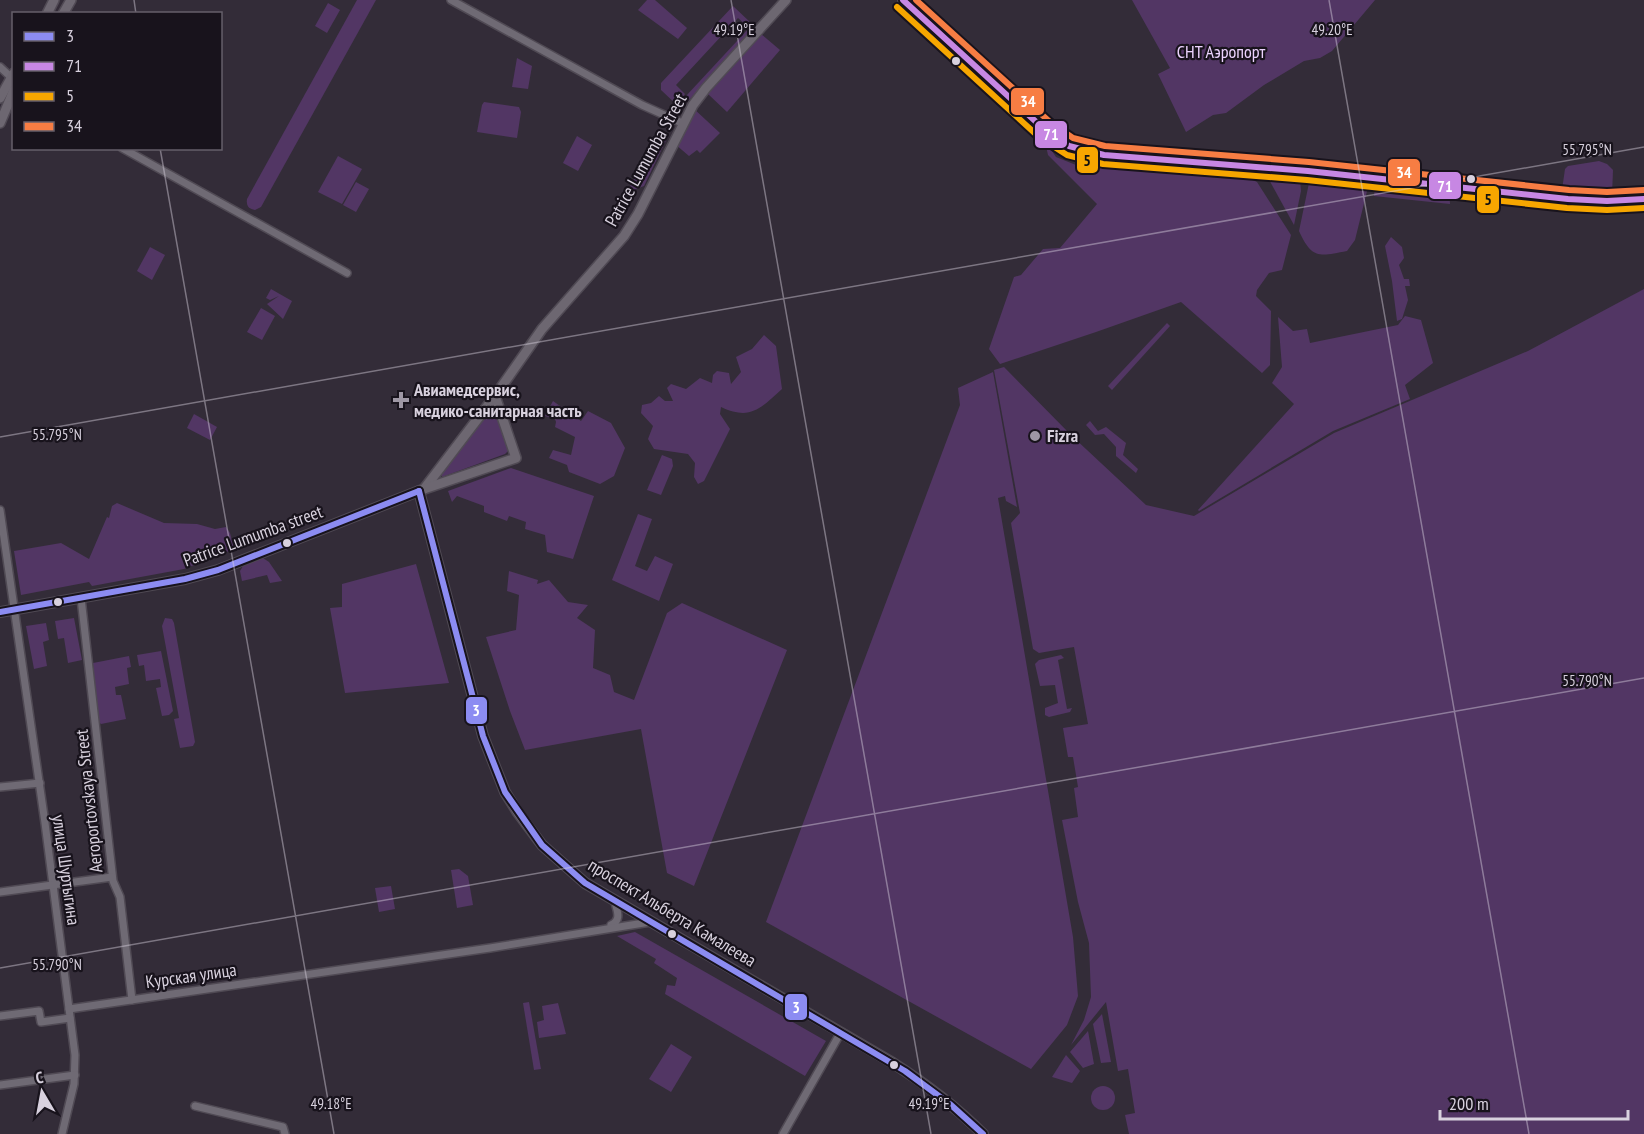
<svg xmlns="http://www.w3.org/2000/svg" width="1644" height="1134" viewBox="0 0 1644 1134" font-family="'PT Sans Narrow',sans-serif">
	<style>
		.green { fill: #523664 }
		.lines { fill: none; stroke-linecap: round; stroke-linejoin: round }
		.street-casing { stroke: #504a54; stroke-width: 10 }
		.secondary-casing { stroke: #504a54; stroke-width: 12 }
		.street { stroke: #6f6a74; stroke-width: 7 }
		.secondary { stroke: #6d6771; stroke-width: 9 }
		.bus-1-casing { stroke: #18131c; stroke-width: 10 }
		.bus-2-casing { stroke: #18131c; stroke-width: 10 }
		.bus-3-casing { stroke: #18131c; stroke-width: 10 }
		.bus-4-casing { stroke: #18131c; stroke-width: 10 }
		.bus-1 { stroke: #8c8cf2; stroke-width: 6 }
		.bus-2 { stroke: #c787e3; stroke-width: 6 }
		.bus-3 { stroke: #f7a600; stroke-width: 6 }
		.bus-4 { stroke: #f77d43; stroke-width: 6 }
		.ticks { fill: none; stroke: #d8d1de; stroke-width: 1.5; stroke-opacity: 0.45 }
		.bus-dot { fill: #d8d1de; stroke: #18131c; stroke-width: 2 }
		.poi-dot { fill: #9e97a4; stroke: #18131c; stroke-width: 2 }
		.labels { text-anchor: middle; stroke-width: 4.5; stroke-linejoin: round; paint-order: stroke }
		.park-label { font-size: 18px; fill: #ecd3fe; stroke: #18131c }
		.street-label { font-size: 18px; fill: #d8d1de; stroke: #18131c }
		.poi-label { font-size: 18px; font-weight: bold; fill: #d8d1de; stroke: #18131c; text-anchor: start }
		.ticks-label { font-size: 15px; text-anchor: middle; fill: #d8d1de; stroke: #18131c; stroke-width: 4.5; stroke-linejoin: round; paint-order: stroke }
		.line-badge { stroke: #18131c; stroke-width: 2 }
		.badge-label { font-size: 16px; text-anchor: middle; font-weight: bold; fill: #fff }
		.pale-badge-label { font-size: 16px; text-anchor: middle; font-weight: bold; fill: #111 }
	</style>
	<rect width="100%" height="100%" fill="#332c38"/>
	<!-- green -->
	<g class="green">
		<path d="M357,0H376L261,207L255,210C249,209 246,206 247,199Z"/>
		<polygon points="647,0 655,0 687,28 678,39 638,10"/>
		<polygon points="1132,0 1375,0 1332,51 1320,58 1304,61 1264,85 1226,113 1213,115 1186,132 1158,74 1170,68"/>
		<polygon points="328,3 340,10 327,33 315,26"/>
		<polygon points="733,6 751,23 747,26 738,18 676,85 685,94 677,105 661,90 661,83"/>
		<polygon points="750,27 752,31 688,101 686,100 686,96"/>
		<polygon points="761,34 780,50 727,112 708,94"/>
		<polygon points="517,58 532,66 528,89 512,87"/>
		<polygon points="484,102 519,107 521,112 517,138 477,132 482,105"/>
		<polygon points="693,108 720,133 700,153 697,150 689,156 675,144"/>
		<polygon points="661,132 668,136 644,186 634,190 629,188"/>
		<polygon points="577,136 592,145 578,171 563,163"/>
		<polygon points="1046,146 1050,148 1056,157 1081,167 1084,164 1116,164 1242,175 1257,182 1291,235 1282,270 1269,273 1257,290 1256,296 1271,311 1270,365 1262,373 1181,302 1096,332 1000,364 989,349 1014,277 1021,275 1043,249 1060,248 1097,204 1048,155"/>
		<polygon points="338,156 362,169 342,204 318,192"/>
		<polygon points="1599,161 1607,164 1613,170 1612,195 1562,190 1565,169 1568,166"/>
		<polygon points="1268,178 1300,180 1301,191 1294,225"/>
		<polygon points="356,182 369,189 356,212 343,205"/>
		<path d="M1318,182L1368,187L1355,240L1347,251C1320,256 1312,260 1299,231L1309,183Z"/>
		<polygon points="1385,184 1449,191 1450,204 1374,196 1375,187"/>
		<polygon points="1391,237 1402,247 1404,258 1399,265 1404,279 1409,279 1410,286 1405,286 1408,300 1402,319 1397,321 1392,281 1385,246"/>
		<polygon points="150,247 165,255 152,280 137,271"/>
		<polygon points="271,289 292,301 283,319 267,304 279,296 270,300 266,298"/>
		<polygon points="1644,289 1644,1134 1129,1134 1125,1115 1135,1113 1128,1069 1118,1071 1106,1002 1071,1045 1084,1020 1091,997 1089,943 1078,902 1062,820 1078,817 1074,788 1078,787 1073,757 1068,757 1063,728 1088,724 1074,647 1039,653 1033,649 1011,523 1020,513 994,370 1004,367 1072,436 1146,505 1194,516 1334,433 1528,351"/>
		<polygon points="261,308 275,316 262,340 247,332"/>
		<polygon points="1405,316 1421,320 1433,363 1405,385 1410,399 1333,431 1199,511 1198,510 1294,404 1272,383 1282,367 1278,317 1293,331 1307,329 1310,343 1398,325"/>
		<polygon points="1167,323 1170,326 1112,390 1108,386"/>
		<path d="M764,335L776,346L782,389C761,408 751,421 721,407L720,414L730,429L704,481L698,484L694,477L695,463L688,454L654,449L648,439L653,426L641,413L642,405L651,403L659,396L665,401H673L667,388L671,384L686,389L700,378L712,383L713,375L717,371L729,373L731,384L741,372L736,357L752,349Z"/>
		<polygon points="993,372 1017,507 1006,501 1005,496 998,498 1073,937 1078,996 1067,1025 1031,1069 766,922 960,405 958,388"/>
		<polygon points="553,401 581,421 588,411 611,423 625,448 614,476 600,484 569,472 567,465 549,458 553,450 571,455 575,437 555,427 556,422 555,419 545,416"/>
		<polygon points="194,414 217,427 210,440 187,428"/>
		<polygon points="485,415 499,416 509,450 505,454 442,477 442,472"/>
		<polygon points="1090,421 1098,431 1106,427 1126,443 1123,455 1138,469 1136,473 1116,456 1116,447 1104,434 1095,435 1086,425"/>
		<polygon points="662,455 672,459 673,466 661,495 647,490"/>
		<polygon points="511,468 594,496 573,559 547,552 545,535 525,529 526,522 509,516 507,521 484,512 484,506 457,496 452,502 448,491"/>
		<polygon points="117,503 164,523 197,524 215,529 226,527 230,533 234,549 184,569 92,586 89,582 21,595 14,551 61,543 89,559 107,517 109,518 112,506"/>
		<polygon points="638,514 652,519 635,566 647,571 655,556 673,564 659,601 612,580"/>
		<polygon points="263,558 269,562 282,581 270,583 267,575 242,581 240,571 243,566"/>
		<polygon points="416,564 449,683 345,693 330,608 342,607 342,584"/>
		<polygon points="509,571 538,580 537,584 549,580 568,602 588,605 577,618 595,630 593,668 610,675 614,692 634,700 667,613 682,603 787,650 694,886 667,873 641,729 525,750 510,711 486,637 516,630 519,595 507,591"/>
		<polygon points="74,618 82,660 68,663 64,638 58,639 55,621"/>
		<polygon points="165,618 172,619 174,623 195,742 193,746 180,748 174,719 179,718 162,626"/>
		<polygon points="46,623 49,640 43,642 47,666 34,669 26,626"/>
		<polygon points="161,651 173,711 169,715 162,716 156,688 161,687 160,679 146,681 144,665 139,666 137,655"/>
		<polygon points="1061,655 1064,658 1058,660 1067,709 1072,708 1070,712 1049,717 1045,715 1045,708 1058,703 1055,685 1040,686 1035,664 1039,660"/>
		<polygon points="129,656 131,667 127,668 129,684 115,687 116,695 121,695 126,719 101,724 98,721 93,663"/>
		<polygon points="459,869 468,876 473,905 457,908 451,870"/>
		<polygon points="391,886 395,909 379,912 375,888"/>
		<polygon points="635,932 826,1041 805,1076 665,994 667,985 675,986 677,978 654,963 656,959 617,936"/>
		<polygon points="529,1002 541,1069 534,1070 523,1003"/>
		<polygon points="558,1003 566,1034 539,1038 537,1022 544,1020 542,1006"/>
		<polygon points="1102,1014 1111,1062 1101,1063 1093,1024"/>
		<polygon points="1088,1031 1094,1064 1083,1068 1070,1052"/>
		<polygon points="671,1044 692,1057 671,1092 649,1079"/>
		<polygon points="1066,1055 1080,1071 1072,1083 1052,1077"/>
		<circle cx="1103" cy="1098" r="12"/>
	</g>
	<g class="lines">
		<!-- street casing -->
		<g class="street-casing">
			<g id="street">
				<polyline points="451,0 642,105 682,123"/>
				<polyline points="0,67 14,80"/>
				<polyline points="122,148 347,273"/>
				<polyline points="0,510 45,823 75,1055 74,1084 62,1134"/>
				<polyline points="81,598 113,881 120,897 132,1000"/>
				<polyline points="0,787 40,783"/>
				<polyline points="0,892 112,877"/>
				<path d="M611,925C622,920 617,911 615,902"/>
				<polyline points="69,1009 490,948 650,922"/>
				<polyline points="0,1016 39,1011 41,1022 70,1018"/>
				<polyline points="0,1085 75,1075"/>
				<polyline points="195,1106 283,1127 285,1134"/>
				<polyline points="783,1134 841,1032"/>
			</g>
		</g>
		<!-- secondary casing -->
		<g class="secondary-casing">
			<g id="secondary">
				<polyline points="903,0 1045,130 1069,146 1104,155 1308,171 1568,199 1607,201 1644,199"/>
				<polyline points="47,14 54,0"/>
				<polyline points="63,14 71,0"/>
				<polyline points="0,98 14,73"/>
				<polyline points="0,123 14,90"/>
				<polyline points="424,489 495,396 542,329 624,236 638,214 693,105 706,88 786,0"/>
				<path d="M419,491L483,736L505,792L518,813L542,845L585,883L893,1063C926,1084 955,1106 983,1134"/>
				<polyline points="0,612 185,579 218,570 424,489 516,458 495,396"/>
			</g>
		</g>
		<!-- street -->
		<use href="#street" class="street"/>
		<!-- secondary -->
		<use href="#secondary" class="secondary"/>
		<!-- bus-1 casing -->
		<g class="bus-1-casing">
			<g id="bus-1">
				<polyline points="419,491 483,736 505,792 542,845 585,883 905,1071 951,1105 983,1134"/>
				<polyline points="0,612 185,579 218,570 419,491"/>
			</g>
		</g>
		<!-- bus-2 casing -->
		<g class="bus-2-casing">
			<polyline id="bus-2" points="903,0 1045,130 1069,146 1104,155 1308,171 1568,199 1607,201 1644,199"/>
		</g>
		<!-- bus-3 casing -->
		<g class="bus-3-casing">
			<polyline id="bus-3" points="897,7 1039,137 1067,155 1103,164 1307,180 1567,208 1607,210 1644,208"/>
		</g>
		<!-- bus-4 casing -->
		<g class="bus-4-casing">
			<polyline id="bus-4" points="916,0 1051,123 1073,138 1105,146 1309,162 1569,190 1607,192 1644,190"/>
		</g>
		<!-- bus-1 -->
		<use href="#bus-1" class="bus-1"/>
		<!-- bus-2 -->
		<use href="#bus-2" class="bus-2"/>
		<!-- bus-3 -->
		<use href="#bus-3" class="bus-3"/>
		<!-- bus-4 -->
		<use href="#bus-4" class="bus-4"/>
	</g>
	<!-- ticks -->
	<path class="ticks" d="M134,0L136,14M731,0L931,1134M1329,0L1529,1134M160,148L334,1134M0,437L1644,147M0,968L1644,678"/>
	<!-- markers -->
	<g class="bus-dot">
		<circle cx="956" cy="61" r="5"/>
		<circle cx="1471" cy="179" r="5"/>
		<circle cx="287" cy="543" r="5"/>
		<circle cx="58" cy="602" r="5"/>
		<circle cx="672" cy="934" r="5"/>
		<circle cx="894" cy="1065" r="5"/>
	</g>
	<g class="poi-dot">
		<path d="M398 391h6v6h6v6h-6v6h-6v-6h-6v-6h6z"/>
		<circle cx="1035" cy="436" r="6"/>
	</g>
	<g class="labels">
		<!-- park labels -->
		<g class="park-label">
			<text x="1221" y="58">СНТ Аэропорт</text>
		</g>
		<!-- street labels -->
		<g class="street-label">
			<text transform="translate(646 160) rotate(-61)" y="6">Patrice Lumumba Street</text>
			<text transform="translate(253 536) rotate(-20)" y="6">Patrice Lumumba street</text>
			<text transform="translate(89 801) rotate(-96)" y="6">Aeroportovskaya Street</text>
			<text transform="translate(66 870) rotate(82)" y="6">улица Шуртыгина</text>
			<text transform="translate(672 913) rotate(31)" y="6">проспект Альберта Камалеева</text>
			<text transform="translate(191 976) rotate(-8)" y="6">Курская улица</text>
		</g>
		<!-- poi labels -->
		<g class="poi-label">
			<text x="414" y="396">Авиамедсервис,<tspan x="414" dy="21">медико-санитарная часть</tspan></text>
			<text x="1047" y="442">Fizra</text>
		</g>
	</g>
	<g class="ticks-label">
		<text x="734" y="35">49.19°E</text>
		<text x="1332" y="35">49.20°E</text>
		<text x="1587" y="155">55.795°N</text>
		<text x="57" y="440">55.795°N</text>
		<text x="1587" y="686">55.790°N</text>
		<text x="57" y="970">55.790°N</text>
		<text x="331" y="1109">49.18°E</text>
		<text x="929" y="1109">49.19°E</text>
	</g>
	<g class="line-badge">
		<rect x="1010" y="87" width="35" height="29" rx="6" fill="#f77d43"/>
		<rect x="1034" y="120" width="34" height="29" rx="6" fill="#c787e3"/>
		<rect x="1076" y="146" width="23" height="28" rx="6" fill="#f7a600"/>
		<rect x="1387" y="158" width="34" height="29" rx="6" fill="#f77d43"/>
		<rect x="1428" y="171" width="34" height="29" rx="6" fill="#c787e3"/>
		<rect x="1476" y="185" width="24" height="29" rx="6" fill="#f7a600"/>
		<rect x="465" y="696" width="23" height="29" rx="6" fill="#8c8cf2"/>
		<rect x="784" y="993" width="24" height="28" rx="6" fill="#8c8cf2"/>
	</g>
	<g class="badge-label">
		<text x="1028" y="107">34</text>
		<text x="1051" y="140">71</text>
		<text x="1404" y="178">34</text>
		<text x="1445" y="192">71</text>
		<text x="476" y="716">3</text>
		<text x="796" y="1013">3</text>
	</g>
	<g class="pale-badge-label">
		<text x="1087" y="166">5</text>
		<text x="1488" y="205">5</text>
	</g>
	<!-- legend -->
	<rect x="12" y="12" width="210" height="138" fill="#18131c" stroke="#655f6a" stroke-width="1.5"/>
	<rect x="24" y="32" width="30" height="9" fill="#8c8cf2" stroke="#655f6a" stroke-width="1.5"/>
	<text x="66" y="42" font-size="18" fill="#d8d1de">3</text>
	<rect x="24" y="62" width="30" height="9" fill="#c787e3" stroke="#655f6a" stroke-width="1.5"/>
	<text x="66" y="72" font-size="18" fill="#d8d1de">71</text>
	<rect x="24" y="92" width="30" height="9" fill="#f7a600" stroke="#655f6a" stroke-width="1.5"/>
	<text x="66" y="102" font-size="18" fill="#d8d1de">5</text>
	<rect x="24" y="122" width="30" height="9" fill="#f77d43" stroke="#655f6a" stroke-width="1.5"/>
	<text x="66" y="132" font-size="18" fill="#d8d1de">34</text>
	<!-- north arrow -->
	<g transform="translate(42 1092) rotate(350)" stroke="#18131c" stroke-width="4.5" paint-order="stroke">
	<path d="M0-4.5L10 22L0 15L-10 22Z" fill="#d8d1de"/>
	<text y="-9" font-size="16" font-weight="bold" text-anchor="middle" fill="#d8d1de">С</text>
	</g>
	<!-- scale -->
	<path d="M1440 1110v9h188v-9" fill="none" stroke="#d8d1de" stroke-width="3"/>
	<text x="1449" y="1110" font-size="18" fill="#d8d1de" stroke="#18131c" stroke-width="4.5" paint-order="stroke">200 m</text>
</svg>
